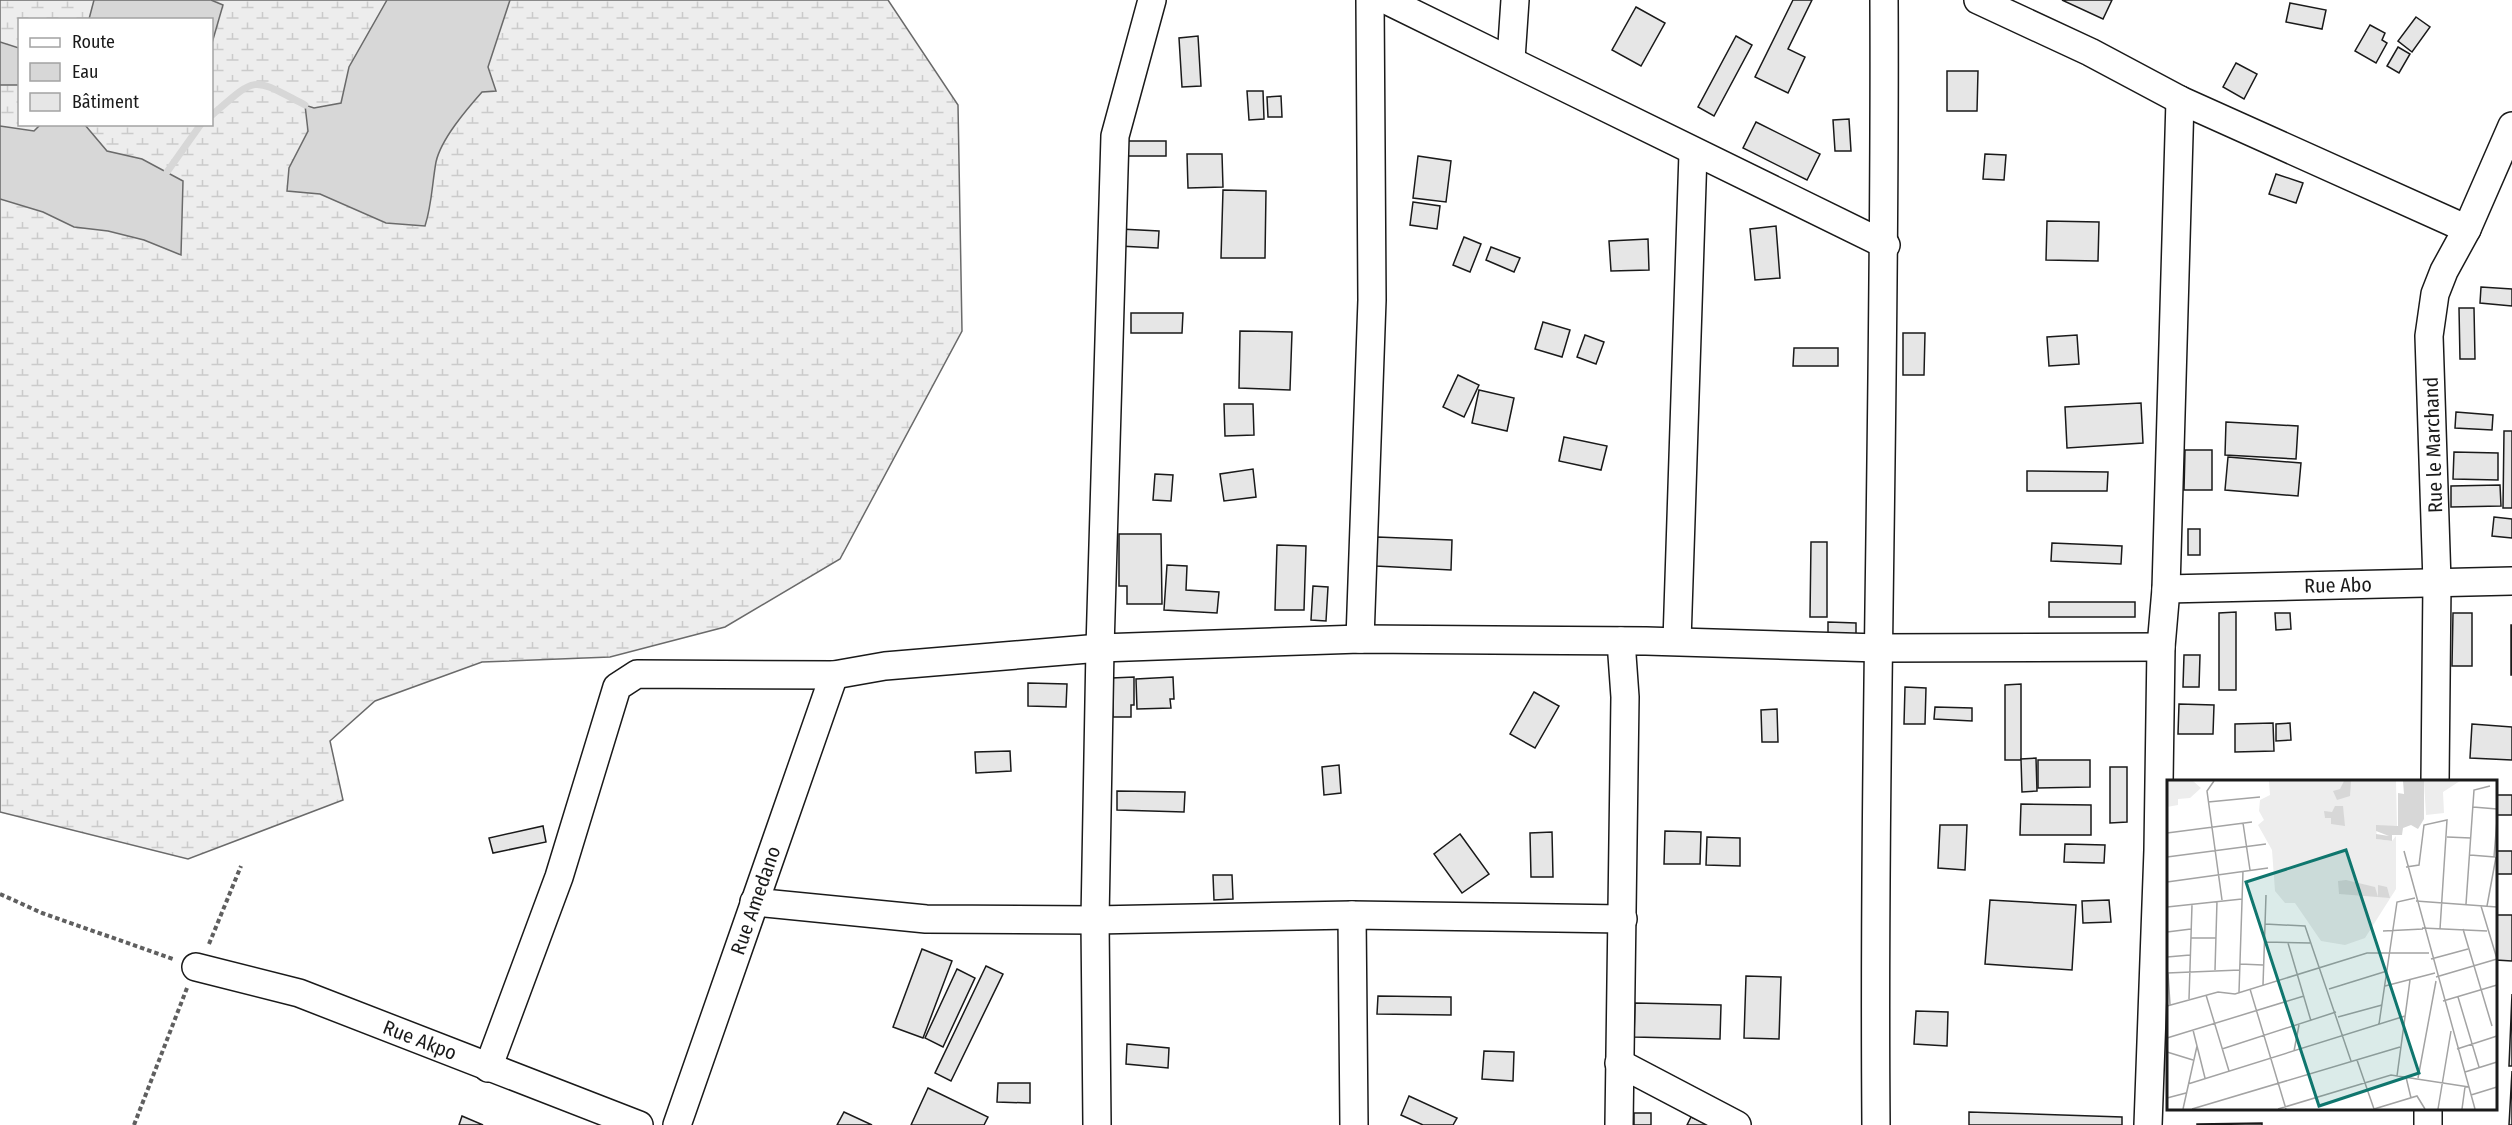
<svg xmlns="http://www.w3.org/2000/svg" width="2512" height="1125" viewBox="0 0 2512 1125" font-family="'Fira Sans Condensed',sans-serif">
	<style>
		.wetland { fill: url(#wetland-marsh); stroke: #6a6a6a; stroke-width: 1.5; fill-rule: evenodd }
		.water { fill: #d7d7d7; stroke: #6a6a6a; stroke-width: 1.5 }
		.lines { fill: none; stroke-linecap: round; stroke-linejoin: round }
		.stream { stroke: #d7d7d7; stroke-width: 7 }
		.building { fill: #e6e6e6; stroke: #1a1a1a; stroke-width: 1.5 }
		.minor-casing { stroke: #1a1a1a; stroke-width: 30 }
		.path { stroke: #5f5f5f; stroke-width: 4; stroke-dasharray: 4.5 3; stroke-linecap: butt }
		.minor { stroke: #fff; stroke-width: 27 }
		.labels { text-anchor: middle; stroke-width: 4.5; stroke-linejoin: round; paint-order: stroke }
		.street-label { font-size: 20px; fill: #1a1a1a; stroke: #fff }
		.inset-road { fill: none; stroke: #a3a3a3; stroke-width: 1.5 }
		.view { fill: #0f766e; fill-opacity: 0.15; stroke: #0f766e; stroke-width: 3 }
		.inset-edge { fill: none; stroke: #1a1a1a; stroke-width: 3 }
	</style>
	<defs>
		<pattern id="wetland-marsh" width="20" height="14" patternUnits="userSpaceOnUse" patternTransform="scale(1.5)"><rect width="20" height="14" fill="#ededed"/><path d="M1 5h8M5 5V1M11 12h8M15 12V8" fill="none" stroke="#cbcbcb"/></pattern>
	</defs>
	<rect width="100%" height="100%" fill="#fff"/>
	<!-- wetland -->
	<path class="wetland" d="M0,0H888L958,105L962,331L840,559L725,627L610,657L482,662L375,701L330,741L343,800L188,859L0,812ZM20,20H212V124H20Z"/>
	<!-- water -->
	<g class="water">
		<polygon points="94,0 211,0 223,5 212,43 212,20 89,19"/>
		<path d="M387,0H510L488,67L496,91L482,92C467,109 441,139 436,162C432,184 432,204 425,226L386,223L320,194L287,191L289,168L308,131L305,105L314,108L341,103L349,67Z"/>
		<polygon points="0,42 19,48 19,85 0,85"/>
		<polygon points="41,124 85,125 107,151 142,159 183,181 181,255 144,240 108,231 74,227 43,212 0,199 0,126 34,131"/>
	</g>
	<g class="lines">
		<!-- stream -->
		<g class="stream">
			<path d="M212,115C258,75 251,77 305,105"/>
			<polyline points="167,172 201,124"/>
		</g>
	</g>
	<!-- building -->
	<g class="building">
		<polygon points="1793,0 1812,0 1788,49 1805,57 1788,93 1755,77"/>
		<polygon points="2062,0 2112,0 2103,19"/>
		<polygon points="2290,3 2326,10 2322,29 2286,22"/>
		<polygon points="1636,7 1665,23 1641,66 1612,50"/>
		<polygon points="2416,17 2430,27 2412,52 2398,41"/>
		<polygon points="2370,25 2385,33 2382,40 2387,43 2376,63 2355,51"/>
		<polygon points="1198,36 1201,86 1182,87 1179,38"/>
		<polygon points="1736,36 1752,45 1714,116 1698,107"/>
		<polygon points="2398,47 2410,54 2399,73 2387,66"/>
		<polygon points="2236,63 2257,74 2244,99 2223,87"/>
		<polygon points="1947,71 1978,71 1977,111 1947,111"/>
		<polygon points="1247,91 1263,91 1264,119 1249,120"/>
		<polygon points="1281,96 1282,117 1268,117 1267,97"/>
		<polygon points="1849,119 1851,151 1835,151 1833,120"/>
		<polygon points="1756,122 1820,154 1807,180 1743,148"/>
		<rect x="1120" y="141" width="46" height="15"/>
		<polygon points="1187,154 1222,154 1223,187 1188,188"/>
		<polygon points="1985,154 2006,155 2004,180 1983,179"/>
		<polygon points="1418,156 1451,161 1446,202 1413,198"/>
		<polygon points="2276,174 2303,183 2296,203 2269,194"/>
		<polygon points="1223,190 1266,191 1265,258 1221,258"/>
		<polygon points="1413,202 1440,206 1437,229 1410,225"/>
		<polygon points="2047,221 2099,222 2098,261 2046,260"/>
		<polygon points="1776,226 1780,278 1755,280 1750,229"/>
		<polygon points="1120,229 1159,231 1158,248 1119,246"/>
		<polygon points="1464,237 1481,244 1470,272 1453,265"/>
		<polygon points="1648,239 1649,270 1611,271 1609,241"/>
		<polygon points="1491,247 1520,258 1514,272 1486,260"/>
		<polygon points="2481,287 2512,289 2512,306 2480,303"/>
		<polygon points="2459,308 2474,308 2475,359 2460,359"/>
		<polygon points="1131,313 1183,313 1182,333 1131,333"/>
		<polygon points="1543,322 1570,330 1562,357 1535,349"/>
		<polygon points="1240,331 1292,332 1290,390 1239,388"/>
		<polygon points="1903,333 1925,333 1924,375 1903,375"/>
		<polygon points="1585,335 1604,342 1596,364 1577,357"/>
		<polygon points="2077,335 2079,364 2049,366 2047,337"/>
		<polygon points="1794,348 1838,348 1838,366 1793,366"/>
		<polygon points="1458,375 1479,385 1464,417 1443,407"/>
		<polygon points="1479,390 1514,398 1507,431 1472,423"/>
		<polygon points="2141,403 2143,443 2067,448 2065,407"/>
		<polygon points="1224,404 1253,404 1254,435 1225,436"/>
		<polygon points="2456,412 2493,415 2492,430 2455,428"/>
		<polygon points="2226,422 2298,426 2296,459 2225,455"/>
		<polygon points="2504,431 2512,431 2512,508 2503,508"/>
		<polygon points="1564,437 1607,446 1601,470 1559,461"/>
		<polygon points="2185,450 2212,450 2212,490 2184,490"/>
		<polygon points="2454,452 2498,453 2498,480 2453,479"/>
		<polygon points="2228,457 2301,463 2298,496 2225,490"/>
		<polygon points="1253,469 1256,497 1224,501 1220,474"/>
		<polygon points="2027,471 2108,472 2107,491 2027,491"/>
		<polygon points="1155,474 1173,475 1171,501 1153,500"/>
		<polygon points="2500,485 2501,506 2451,507 2451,486"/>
		<polygon points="2494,517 2512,519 2512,538 2492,536"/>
		<rect x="2188" y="529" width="12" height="26"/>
		<polygon points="1119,534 1161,534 1162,604 1127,604 1127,586 1119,586"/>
		<polygon points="1377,537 1452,540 1451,570 1376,566"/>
		<polygon points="1811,542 1827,542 1827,617 1810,617"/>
		<polygon points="2052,543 2122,546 2121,564 2051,561"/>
		<polygon points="1277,545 1306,546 1304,610 1275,610"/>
		<polygon points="1167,565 1187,566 1186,590 1219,592 1217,613 1164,610"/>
		<polygon points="1313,586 1328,587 1326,621 1311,620"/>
		<rect x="2049" y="602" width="86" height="15"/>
		<polygon points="2236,612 2236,690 2219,690 2219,613"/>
		<polygon points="2275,613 2290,613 2291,629 2276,630"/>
		<polygon points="2453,613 2472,613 2472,666 2452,666"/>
		<polygon points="1828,622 1856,623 1856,637 1828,636"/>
		<rect x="2511" y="625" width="1" height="50"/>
		<polygon points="2184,655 2200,655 2199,687 2183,687"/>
		<polygon points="1134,677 1134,705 1131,705 1131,717 1113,717 1112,678"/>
		<polygon points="1173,677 1174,699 1170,699 1171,708 1137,709 1136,679"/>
		<polygon points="1028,683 1067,684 1066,707 1028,706"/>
		<polygon points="2021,684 2021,760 2005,760 2005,685"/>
		<polygon points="1905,687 1926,688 1925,724 1904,724"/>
		<polygon points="1534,692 1559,706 1535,748 1510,734"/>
		<polygon points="2179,704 2214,705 2213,734 2178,734"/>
		<polygon points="1935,707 1972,708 1972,721 1934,719"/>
		<polygon points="1777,709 1778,742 1762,742 1761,710"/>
		<polygon points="2273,723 2274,751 2235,752 2235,724"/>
		<polygon points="2290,723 2291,740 2276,741 2276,724"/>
		<polygon points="2472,724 2512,727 2512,760 2470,758"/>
		<polygon points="1010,751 1011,771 976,773 975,752"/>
		<polygon points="2036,758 2037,791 2022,792 2021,759"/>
		<polygon points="2038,760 2090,760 2090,787 2038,788"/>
		<polygon points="1339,765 1341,793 1324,795 1322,767"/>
		<polygon points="2110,767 2127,767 2127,822 2110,823"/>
		<polygon points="1117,791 1185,792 1184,812 1117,810"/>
		<rect x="2496" y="795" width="16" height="20"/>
		<polygon points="2021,804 2091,805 2091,835 2020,835"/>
		<polygon points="1940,825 1967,825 1965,870 1938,868"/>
		<polygon points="543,826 546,842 493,853 489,838"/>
		<polygon points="1665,831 1701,832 1700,864 1664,864"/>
		<polygon points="1552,832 1553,877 1531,877 1530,833"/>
		<polygon points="1460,834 1489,874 1462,893 1434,854"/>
		<polygon points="1707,837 1740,838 1740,866 1706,865"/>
		<polygon points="2065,844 2105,845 2104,863 2064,862"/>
		<rect x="2496" y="851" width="16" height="23"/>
		<polygon points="1213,875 1232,875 1233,899 1214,900"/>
		<polygon points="1990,900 2076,905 2072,970 1985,964"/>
		<polygon points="2109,900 2111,922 2083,923 2082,901"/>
		<polygon points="2496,915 2512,915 2512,961 2496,960"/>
		<polygon points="922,949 952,961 923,1038 893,1027"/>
		<polygon points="986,966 1003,974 951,1081 935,1073"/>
		<polygon points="957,969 975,978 943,1047 925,1038"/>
		<polygon points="1746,976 1781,977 1779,1039 1744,1038"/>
		<polygon points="2512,994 2512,1066 2509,1066"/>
		<polygon points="1378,996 1451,997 1451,1015 1377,1014"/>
		<polygon points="1635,1003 1721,1005 1720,1039 1634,1037"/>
		<polygon points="1916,1011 1948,1012 1947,1046 1914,1044"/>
		<polygon points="1127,1044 1169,1048 1168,1068 1126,1064"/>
		<polygon points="1484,1051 1514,1052 1513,1081 1482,1079"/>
		<polygon points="2512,1071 2512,1125 2509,1125"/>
		<polygon points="998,1083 1030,1083 1030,1103 997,1102"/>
		<polygon points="928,1088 988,1117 984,1125 911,1125"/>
		<polygon points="1409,1096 1457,1118 1453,1125 1423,1125 1401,1115"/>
		<polygon points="844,1112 872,1125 837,1125"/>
		<polygon points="1969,1112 2122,1117 2122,1125 1969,1125"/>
		<rect x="1634" y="1113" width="17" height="12"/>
		<polygon points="462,1116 483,1125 459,1125"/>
		<polygon points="1691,1117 1710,1125 1687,1125"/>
		<polygon points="2262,1123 2262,1125 2197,1125 2197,1124"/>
	</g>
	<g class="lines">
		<!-- minor casing -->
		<g class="minor-casing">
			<g id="minor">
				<polyline points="1386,0 1886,245"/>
				<polyline points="1978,0 2090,52 2180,100 2467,229"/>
				<polyline points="1511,59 1515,0"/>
				<path id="s1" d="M2166,589L2512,581"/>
				<polyline points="1360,639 1372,300 1370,0"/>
				<polyline points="1677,641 1693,153"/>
				<polyline points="2435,782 2437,582 2429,336 2435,294 2444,271 2467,229 2512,126"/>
				<polyline points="754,902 926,919 1095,920 1352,915 1623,919"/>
				<polyline points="1352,915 1354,1125"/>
				<path id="s2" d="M196,967L299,993L639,1125"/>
				<polyline points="1619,1063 1737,1125"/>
				<polyline points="488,1068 559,877 617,687 637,674 834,675 885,666 1100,648 1360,639 1646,641 1879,648 2161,647"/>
				<path id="s3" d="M677,1125L834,675"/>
				<polyline points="1097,1125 1095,920 1100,648 1115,136 1152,0"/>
				<polyline points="1619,1125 1625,697 1621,641"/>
				<path d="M1876,1125C1873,750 1886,375 1884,0"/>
				<polyline points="2148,1125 2158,850 2161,647 2166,589 2180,100"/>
				<polyline points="2428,1125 2428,1108"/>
			</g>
		</g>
		<!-- path -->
		<g class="path">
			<polyline points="0,894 42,913 173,959"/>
			<polyline points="209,944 241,866"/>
			<polyline points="134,1125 187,988"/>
		</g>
		<!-- minor -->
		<use href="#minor" class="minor"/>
	</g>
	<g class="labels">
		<!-- street labels -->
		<g class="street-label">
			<text transform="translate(2433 445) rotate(-92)" y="7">Rue le Marchand</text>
			<text dy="7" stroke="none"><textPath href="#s1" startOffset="172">Rue Abo</textPath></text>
			<text dy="7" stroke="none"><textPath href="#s3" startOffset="238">Rue Amedano</textPath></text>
			<text dy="7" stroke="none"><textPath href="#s2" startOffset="236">Rue Akpo</textPath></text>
		</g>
	</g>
	<!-- overview -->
	<g transform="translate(2167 780)">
		<rect width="330" height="330" fill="#fff"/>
		<path d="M0,1H26L34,8L23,18L11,19V25L0,27ZM102,1H229L230,47L209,46L210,59L225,61L229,56V109L198,158L178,165L154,161L128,123H118L108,111L105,70L91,45L97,40L92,31L93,20L103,15ZM257,1H293L276,12L277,33L259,35Z" fill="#ededed"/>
		<path d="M177,1H184L183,16L170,20L166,11L173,9ZM236,1H257V39L251,49L244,45L236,48L235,55H225V61L209,59V54L222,56L209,51V45L231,46V13L237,14ZM168,26H176L178,46L164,44V38H158L157,31L165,32ZM179,100L208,107L211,117V105L220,107L223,118L172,114L171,101Z" fill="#d7d7d7"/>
		<path class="inset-road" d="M47,1L40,11L55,120M41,22L93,17M306,27L330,29M76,43L83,90M0,53L85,42M280,57L304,58M237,71L308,329M303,75L328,77M0,77L99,64M327,77L330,40M239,87L252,85L257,45L280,40L273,149M0,102L101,88M249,121L330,127M299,124L307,10L323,6M314,126L330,179M320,126L329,77M0,127L75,119M98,144L138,146L184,281M255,148L320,151M296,149L325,246M216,151L256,149M0,152L24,149M24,158H49M98,162L143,163M121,163L144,241M0,177L23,175M264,179L301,169M73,184L96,185M48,190L50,121M0,193L73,190M1,193L3,225M269,197L330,179M96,205L99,115M218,206L268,193M83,209L119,329M162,209L220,191M72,212L76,91M39,215L62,291M291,217L312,287M22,219L25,125M276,221L330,205M0,226L51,212L68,214L200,173H262M171,237L215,225M212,244L230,122L248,118M26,250L38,298M0,258L137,216M55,269L169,232M290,269L330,256M127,271L132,245M0,272L26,280M190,280L207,329M298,292L330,282M230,296L243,200M239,297L244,318M251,298L269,201M21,304L238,236M304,315L330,307M0,318L19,313M16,329L30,266M25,329L233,267M111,329L224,295L302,307M207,329L250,316L258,329M271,329L284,251M295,329L298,307"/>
		<path class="view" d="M179,70L252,293L152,326L79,102Z"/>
		<rect width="330" height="330" class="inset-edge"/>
	</g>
	<!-- legend -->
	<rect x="18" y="18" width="195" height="108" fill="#ffffff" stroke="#a3a3a3" stroke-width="1.5"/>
	<rect x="30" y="38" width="30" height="9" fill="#ffffff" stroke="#a3a3a3" stroke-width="1.5"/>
	<text x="72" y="48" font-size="18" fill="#1a1a1a">Route</text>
	<rect x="30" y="63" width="30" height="18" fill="#d7d7d7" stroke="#a3a3a3" stroke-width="1.5"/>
	<text x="72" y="78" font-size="18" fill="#1a1a1a">Eau</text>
	<rect x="30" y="93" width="30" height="18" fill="#e6e6e6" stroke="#a3a3a3" stroke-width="1.5"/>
	<text x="72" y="108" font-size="18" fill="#1a1a1a">Bâtiment</text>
</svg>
